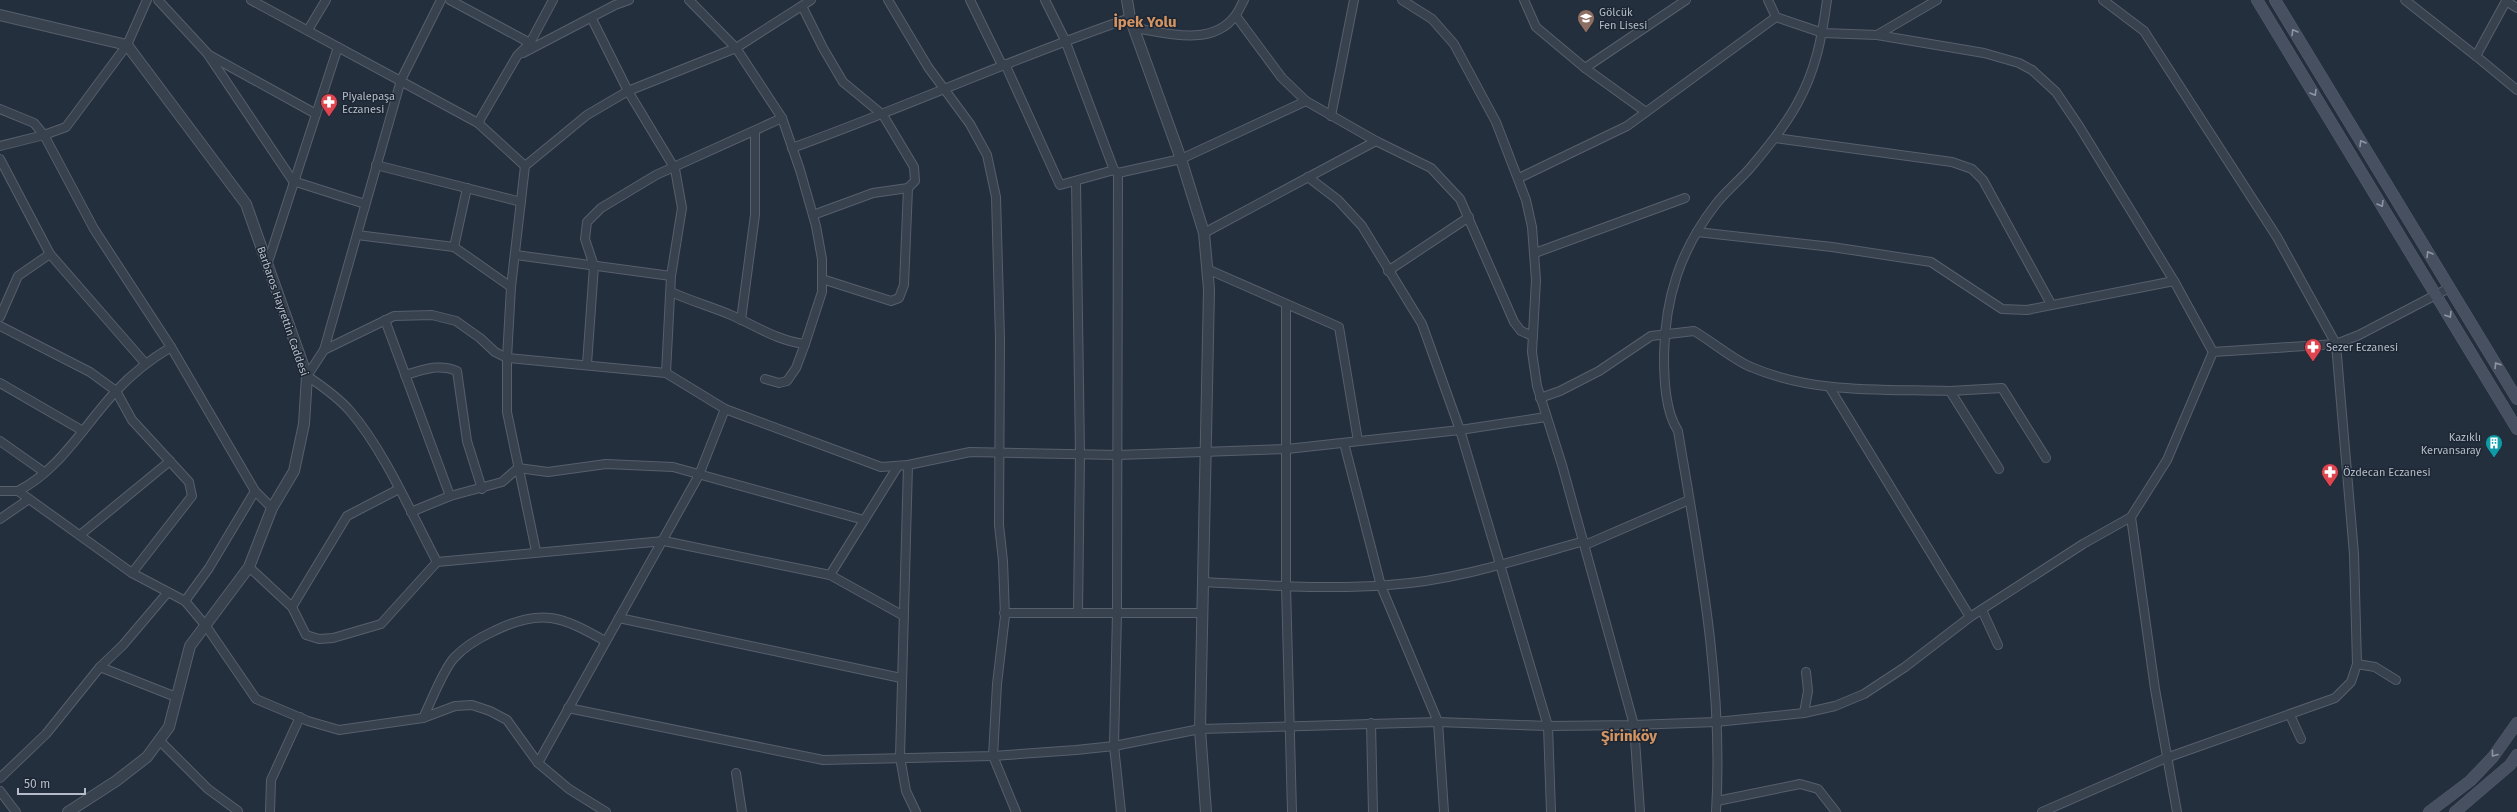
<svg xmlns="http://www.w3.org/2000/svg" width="2517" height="812" viewBox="0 0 2517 812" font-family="'Fira Sans',sans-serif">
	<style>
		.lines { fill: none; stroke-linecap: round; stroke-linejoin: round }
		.minor-casing { stroke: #565f6c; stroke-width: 10 }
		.tertiary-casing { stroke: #565f6c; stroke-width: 12 }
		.secondary-casing { stroke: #565f6c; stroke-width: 12 }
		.minor { stroke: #38414e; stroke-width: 8 }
		.tertiary { stroke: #38414e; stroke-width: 10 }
		.secondary { stroke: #465061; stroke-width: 11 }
		.oneway { stroke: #8e96a5 }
		.labels { text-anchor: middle; stroke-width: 3; stroke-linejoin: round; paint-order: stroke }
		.poi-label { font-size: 11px; fill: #b4bcc9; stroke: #1d2633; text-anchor: start }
		.street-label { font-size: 11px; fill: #b4bcc9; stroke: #1d2633 }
		.district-label { font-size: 15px; font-weight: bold; fill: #d59563; stroke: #1d2633 }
	</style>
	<rect width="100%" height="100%" fill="#242f3e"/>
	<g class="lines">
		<!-- minor casing -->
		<g class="minor-casing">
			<g id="minor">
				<polyline points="158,0 207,53 293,181 365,204"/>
				<polyline points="251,0 478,123 525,166"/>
				<polyline points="450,0 530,43"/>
				<polyline points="888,0 928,67 970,124 987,155 996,197 1000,339 999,525 1003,561 1005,616 997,684 993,756 1016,812"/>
				<polyline points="970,0 1002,65"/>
				<polyline points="1045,0 1065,40 1114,170 1118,173 1117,613 1114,746 1121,812"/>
				<polyline points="1402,0 1432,19 1454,44 1496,122 1526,200 1532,227 1536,280 1532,352 1537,386 1562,465 1634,725 1640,812"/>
				<polyline points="1524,0 1536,27 1585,68 1646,112"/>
				<polyline points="2405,0 2476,56"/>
				<polyline points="802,6 823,48 843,82 883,115 914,167 915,181 908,188 904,285 899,298 891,301 822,279"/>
				<polyline points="2517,8 2506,1 2476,56 2517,90"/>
				<polyline points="1236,16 1282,78 1306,101 1376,141 1431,168 1460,199 1514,322 1521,331 1533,336"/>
				<polyline points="592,19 628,91 675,169 682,208 671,276 666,373"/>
				<path d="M1135,28C1166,33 1212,47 1235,16C1239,11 1241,5 1244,0"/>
				<polyline points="308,30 326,0"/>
				<polyline points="1877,35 1937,0"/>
				<polyline points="523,53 615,5 629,0"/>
				<polyline points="209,55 316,114"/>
				<polyline points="1005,64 1060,185 1114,170"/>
				<polyline points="1585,68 1686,0"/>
				<polyline points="0,109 34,123 44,135 94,229 171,347 255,491 272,508"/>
				<polyline points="1331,116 1354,0"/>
				<polyline points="478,123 517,56 530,43 553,0"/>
				<polyline points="1775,138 1952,162 1972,169 1983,180 2051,304"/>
				<polyline points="0,146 44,135 66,127 127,45 147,0"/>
				<path d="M792,148C906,107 1016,57 1130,18"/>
				<polyline points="0,159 50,254 145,363"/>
				<polyline points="376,165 521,202"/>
				<polyline points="1118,173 1181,159 1306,101"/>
				<polyline points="1308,177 1338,200 1362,226 1422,324 1460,430 1548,726 1551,812"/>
				<polyline points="1519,178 1627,126 1776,17"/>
				<polyline points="1076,181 1080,454 1078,613"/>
				<polyline points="813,215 873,193 908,188"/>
				<polyline points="1697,232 1832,247 1931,262 2002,309 2027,310 2174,281"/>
				<polyline points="1204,233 1376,141"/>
				<polyline points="357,235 454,247 511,287"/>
				<polyline points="454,247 467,188"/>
				<polyline points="1535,253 1685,198"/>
				<polyline points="516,255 671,276"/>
				<polyline points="268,262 338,47"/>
				<polyline points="1207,269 1339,327 1358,441"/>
				<polyline points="1388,271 1469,217"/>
				<path d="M671,292C691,301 712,307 731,315C756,326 778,341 805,344L822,292V259L816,226L800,170L782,118L736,48L689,0"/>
				<polyline points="1286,304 1286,586 1292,812"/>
				<polyline points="0,317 18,276 50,254"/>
				<polyline points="385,320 450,496"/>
				<polyline points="741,320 755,215 755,132"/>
				<polyline points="0,326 90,372 116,391 132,420 189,482 192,496 132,573"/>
				<polyline points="324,350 401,80 441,0"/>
				<polyline points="2213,352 2336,344 2359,335 2449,288"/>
				<polyline points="587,364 594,266 585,239 587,222 601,208 656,175 782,118"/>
				<path d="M405,375C424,370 439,363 457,371L467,441L482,489"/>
				<polyline points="765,379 779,383 787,381 796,368 805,344"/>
				<polyline points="0,383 83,431"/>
				<polyline points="1830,388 1970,617"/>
				<polyline points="1950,391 2002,388 2046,458"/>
				<path d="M1540,398L1560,391L1599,371L1651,336L1694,331C1710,340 1735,361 1751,367C1814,394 1883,389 1950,391L1999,469"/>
				<polyline points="0,441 44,472"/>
				<polyline points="1344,443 1381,586 1438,722 1444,812"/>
				<polyline points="908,465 900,757 906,791 916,812"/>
				<polyline points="0,491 18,491 132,573 185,601 206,626 256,699 308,721 339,730 423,718 455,706 472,705 490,711 507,720 538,763 569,789 606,812"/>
				<path d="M18,491C61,469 84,425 117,390C133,373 151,359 171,347"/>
				<polyline points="411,512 450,496 502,482 518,468 548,472 606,464 673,467 864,520"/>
				<polyline points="2131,517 2155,689 2177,812"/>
				<polyline points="0,519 29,499"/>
				<polyline points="80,535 170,461"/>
				<polyline points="1585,545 1689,500"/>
				<polyline points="536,551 507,412 507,358 511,287 525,166 587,115 628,91 736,48 811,0"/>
				<path d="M437,562C412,515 384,450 350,411C338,397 322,386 307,376L324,350L394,316L432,315L456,321L480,338L495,352L507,358L666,373L725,409L881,467L908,465L970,452L1118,455L1287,449L1460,430L1546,417"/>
				<polyline points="249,567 292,607 306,635 319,639 333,638 381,624 437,562 664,541 830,575 902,615"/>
				<polyline points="830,575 898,466"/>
				<path d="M1203,582C1264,585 1327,590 1388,585C1454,581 1520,559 1584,541"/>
				<polyline points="185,601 209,568 255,491"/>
				<polyline points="292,607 347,516 399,489"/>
				<polyline points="1982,610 1998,645"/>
				<polyline points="1004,613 1202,613"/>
				<polyline points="619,618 901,678"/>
				<polyline points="2357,664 2375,667 2396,680"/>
				<polyline points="100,667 176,697"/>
				<polyline points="568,708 823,760 993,756 1076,750 1114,746 1200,729 1438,722 1548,726 1634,725 1716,722 1804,713 1835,706 1864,694 1905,667 1970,617 2083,544 2131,517 2167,460 2213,352 2174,281 2079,126 2056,92 2032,70 2019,63 1984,53 1877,35 1823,33 1776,17 1768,0"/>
				<polyline points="1804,713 1808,691 1806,672"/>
				<polyline points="2290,715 2301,739"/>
				<path d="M423,718C431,702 443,670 454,658C464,647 481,637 494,631C541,608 561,616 605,641"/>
				<polyline points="1371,723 1373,812"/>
				<polyline points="159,740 208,789 238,811"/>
				<polyline points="538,763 699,475 725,409"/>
				<polyline points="736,773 742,812"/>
				<polyline points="0,778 46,734 100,667 123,645 168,592"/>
				<polyline points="0,791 16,812"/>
				<polyline points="1717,801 1800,784 1818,789 1836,812"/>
				<polyline points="270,812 271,780 300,717"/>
				<path d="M1716,812C1724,684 1699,557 1678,431C1665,411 1664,379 1664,355C1665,298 1680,250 1716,204C1726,191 1740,180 1751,167C1768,147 1785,126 1797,104C1816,70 1822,37 1827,0"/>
				<polyline points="2042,812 2166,758 2335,698 2351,682 2357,664 2354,554 2336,344 2277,237 2144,31 2103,0"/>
			</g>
		</g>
		<!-- tertiary casing -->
		<g class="tertiary-casing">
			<g id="tertiary">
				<polyline points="1127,0 1130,18 1181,159 1204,233 1209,289 1200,729 1206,812"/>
				<polyline points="0,15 127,45 246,204 307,376 304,424 294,471 272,508 249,567 190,646 169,727 147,757 116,781 68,812"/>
			</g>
		</g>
		<!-- secondary casing -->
		<g class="secondary-casing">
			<g id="secondary">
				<polyline points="2257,0 2517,429"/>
				<polyline points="2275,0 2517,399"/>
				<polyline points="2429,812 2470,781 2493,757 2517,723"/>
				<polyline points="2455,812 2510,765 2517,755"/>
			</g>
		</g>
		<!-- minor -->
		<use href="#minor" class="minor"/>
		<!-- tertiary -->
		<use href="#tertiary" class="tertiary"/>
		<!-- secondary -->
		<use href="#secondary" class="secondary"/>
	</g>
	<!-- one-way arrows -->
	<defs><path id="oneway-chevron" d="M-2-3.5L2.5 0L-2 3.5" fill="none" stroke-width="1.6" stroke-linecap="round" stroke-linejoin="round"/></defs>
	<g class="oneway">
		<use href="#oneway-chevron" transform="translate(2294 32) rotate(-121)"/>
		<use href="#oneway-chevron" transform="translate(2314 93) rotate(59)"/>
		<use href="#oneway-chevron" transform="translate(2362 143) rotate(-121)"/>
		<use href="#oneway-chevron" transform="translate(2381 204) rotate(59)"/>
		<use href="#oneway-chevron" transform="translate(2429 254) rotate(-121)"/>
		<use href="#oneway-chevron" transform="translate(2449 315) rotate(58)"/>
		<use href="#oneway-chevron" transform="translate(2497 365) rotate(-122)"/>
		<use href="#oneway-chevron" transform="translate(2494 754) rotate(128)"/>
	</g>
	<!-- icons -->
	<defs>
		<g id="school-pin" transform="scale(0.9)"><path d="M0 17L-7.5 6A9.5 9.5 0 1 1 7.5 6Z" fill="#8d6e63" stroke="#1d2633"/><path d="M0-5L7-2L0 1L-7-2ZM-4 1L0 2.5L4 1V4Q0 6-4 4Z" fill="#fff"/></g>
		<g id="pharmacy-pin" transform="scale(0.9)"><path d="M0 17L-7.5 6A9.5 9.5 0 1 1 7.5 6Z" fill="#e0444e" stroke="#1d2633"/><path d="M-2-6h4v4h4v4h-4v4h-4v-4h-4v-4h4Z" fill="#fff"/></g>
		<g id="building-pin" transform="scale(0.9)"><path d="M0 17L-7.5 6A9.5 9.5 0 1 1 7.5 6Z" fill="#0f9aa8" stroke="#1d2633"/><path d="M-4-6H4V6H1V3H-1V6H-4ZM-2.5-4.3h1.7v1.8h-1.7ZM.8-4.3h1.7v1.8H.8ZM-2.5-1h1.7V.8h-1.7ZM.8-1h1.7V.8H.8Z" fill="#fff"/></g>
	</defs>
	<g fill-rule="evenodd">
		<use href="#school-pin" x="1586" y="18"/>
		<use href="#pharmacy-pin" x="329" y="102"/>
		<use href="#pharmacy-pin" x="2313" y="347"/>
		<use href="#building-pin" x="2494" y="443"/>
		<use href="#pharmacy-pin" x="2330" y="472"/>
	</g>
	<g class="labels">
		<!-- poi labels -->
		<g class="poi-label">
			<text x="1599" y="16">Gölcük<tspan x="1599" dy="13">Fen Lisesi</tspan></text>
			<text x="342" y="100">Piyalepaşa<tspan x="342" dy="13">Eczanesi</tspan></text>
			<text x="2326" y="351">Sezer Eczanesi</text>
			<text x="2481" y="441" text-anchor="end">Kazıklı<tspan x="2481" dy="13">Kervansaray</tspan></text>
			<text x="2343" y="476">Özdecan Eczanesi</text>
		</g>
		<!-- street labels -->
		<g class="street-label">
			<text transform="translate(283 311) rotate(71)" y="4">Barbaros Hayrettin Caddesi</text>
		</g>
		<!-- district labels -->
		<g class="district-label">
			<text x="1145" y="27">İpek Yolu</text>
			<text x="1629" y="741">Şirinköy</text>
		</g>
	</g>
	<!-- scale -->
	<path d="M18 788v6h67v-6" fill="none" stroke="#b4bcc9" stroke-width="2"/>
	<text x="24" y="788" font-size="12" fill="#b4bcc9" stroke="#1d2633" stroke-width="3" paint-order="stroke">50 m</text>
</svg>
